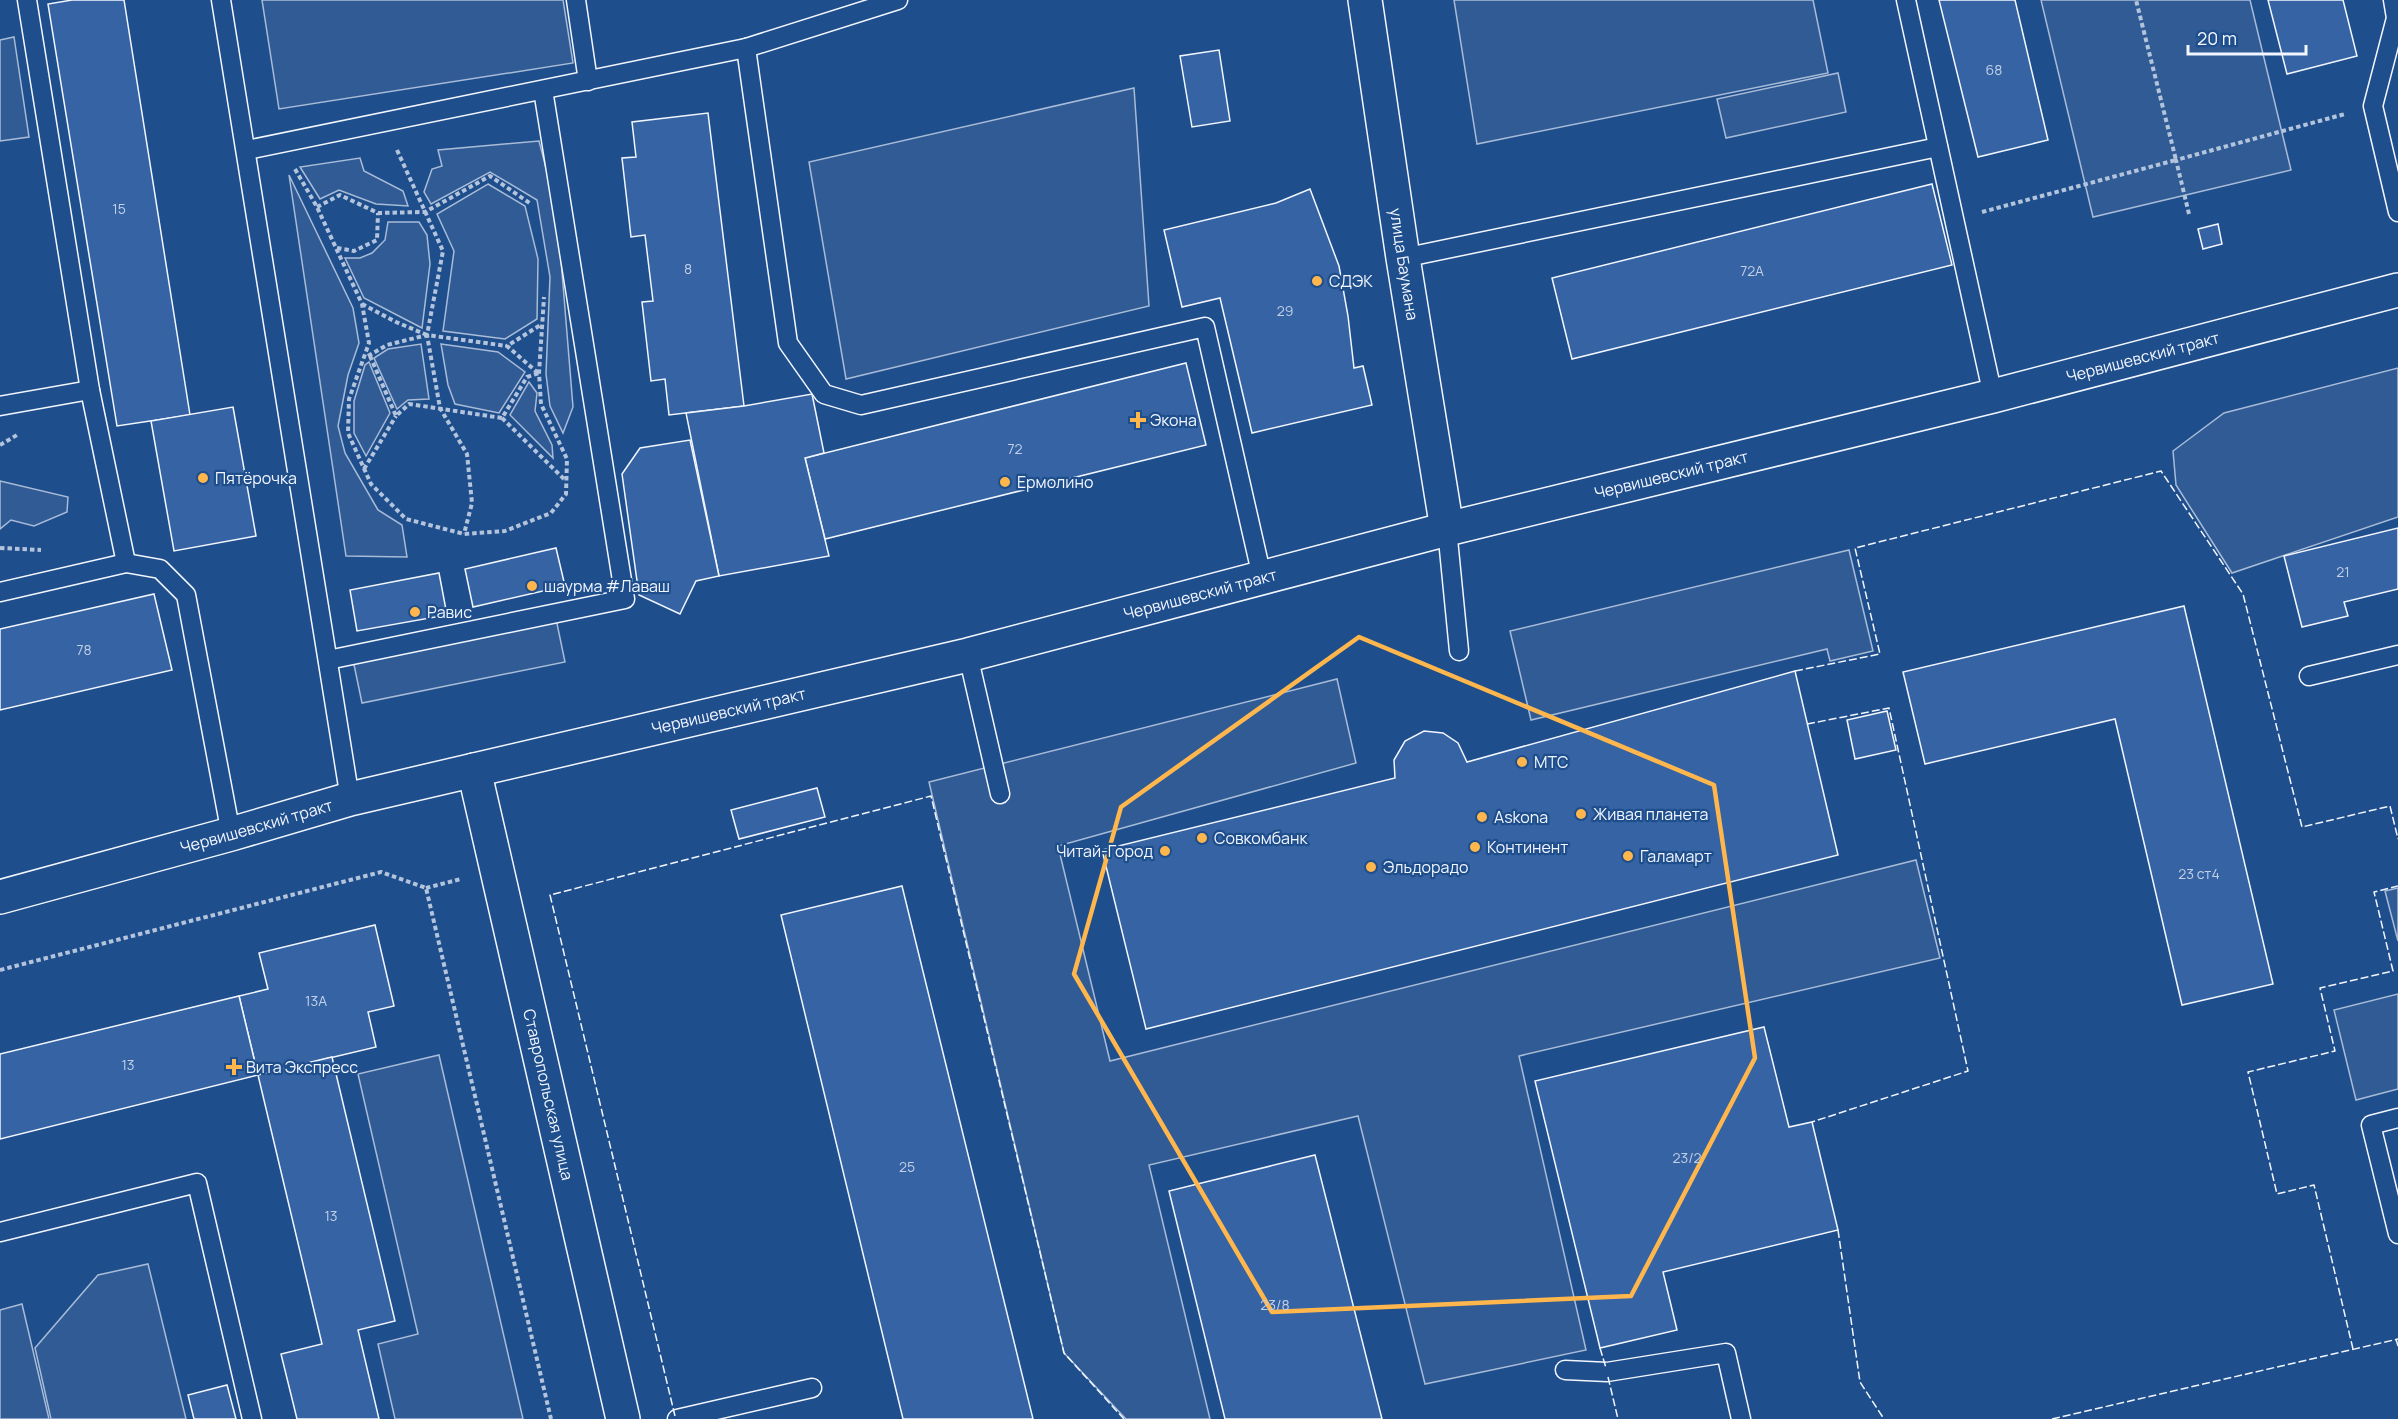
<svg xmlns="http://www.w3.org/2000/svg" width="2398" height="1419" viewBox="0 0 2398 1419" font-family="Manrope,sans-serif">
	<style>
		.built { fill: #305b95; stroke: #a8bbd7; stroke-width: 1.5 }
		.building { fill: #3563a3; stroke: #f2f6ff; stroke-width: 1.5 }
		.lines { fill: none; stroke-linecap: round; stroke-linejoin: round }
		.service-casing { stroke: #f2f6ff; stroke-width: 21 }
		.minor-casing { stroke: #f2f6ff; stroke-width: 36 }
		.primary-casing { stroke: #f2f6ff; stroke-width: 36 }
		.path { stroke: #b3c4dc; stroke-width: 4; stroke-dasharray: 4.5 3; stroke-linecap: butt }
		.service { stroke: #1f4e8c; stroke-width: 18 }
		.minor { stroke: #1f4e8c; stroke-width: 33 }
		.primary { stroke: #1f4e8c; stroke-width: 33 }
		.fence { stroke: #f2f6ff; stroke-width: 1.5; stroke-dasharray: 8 3; stroke-linecap: butt }
		.marked { fill: none; stroke: #ffb74d; stroke-width: 4.5; stroke-linejoin: round }
		.poi-dot { fill: #ffb74d; stroke: #1f4e8c; stroke-width: 2 }
		.labels { text-anchor: middle; stroke-width: 4.5; stroke-linejoin: round; paint-order: stroke }
		.number-label { font-size: 14px; fill: #c3d1e8 }
		.street-label { font-size: 16px; fill: #f2f6ff; stroke: #1f4e8c }
		.poi-label { font-size: 16px; fill: #f2f6ff; stroke: #1f4e8c; text-anchor: start }
	</style>
	<rect width="100%" height="100%" fill="#1f4e8c"/>
	<!-- built -->
	<g class="built">
		<polygon points="262,0 563,0 573,63 279,109"/>
		<polygon points="1454,0 1813,0 1828,73 1477,144"/>
		<polygon points="2041,0 2250,0 2291,170 2093,217"/>
		<polygon points="14,37 29,137 0,141 0,40"/>
		<polygon points="1838,73 1846,112 1726,138 1717,99"/>
		<polygon points="1134,88 1149,306 846,379 809,162"/>
		<polygon points="539,141 557,211 573,407 563,433 550,406 546,374 550,277 537,200 490,172 431,204 424,192 432,169 442,166 438,150"/>
		<polygon points="360,158 364,171 403,191 408,206 376,204 339,190 320,199 300,167"/>
		<polygon points="289,175 353,308 359,343 348,375 338,426 345,453 378,510 402,525 407,557 346,556"/>
		<polygon points="488,184 525,206 538,259 537,319 505,339 443,331 454,251 437,214"/>
		<polygon points="388,222 419,222 427,235 430,264 422,328 364,298 345,258 360,258 372,253 385,240"/>
		<polygon points="421,344 429,399 408,400 397,409 374,358 388,349"/>
		<polygon points="441,344 498,352 525,372 499,413 455,404 448,385"/>
		<polygon points="369,362 390,413 366,456 354,433 354,401 365,365"/>
		<polygon points="2398,368 2398,517 2232,573 2176,485 2173,451 2224,413"/>
		<polygon points="529,382 537,393 535,411 552,445 553,458 510,415"/>
		<polygon points="0,481 68,497 67,512 34,526 11,520 0,529"/>
		<polygon points="1849,550 1873,651 1830,661 1827,649 1531,720 1510,631"/>
		<polygon points="555,614 565,662 362,703 352,655"/>
		<polygon points="1337,679 1356,763 1058,846 1110,1061 1916,860 1940,958 1519,1056 1586,1350 1425,1384 1358,1116 1149,1165 1210,1419 1126,1419 1064,1353 929,782"/>
		<polygon points="2398,888 2398,941 2385,891"/>
		<polygon points="2398,994 2398,1089 2356,1100 2334,1010"/>
		<polygon points="439,1055 523,1419 395,1419 378,1344 418,1334 358,1074"/>
		<polygon points="148,1264 186,1419 51,1419 35,1348 98,1275"/>
		<polygon points="22,1304 49,1419 0,1419 0,1310"/>
	</g>
	<!-- building -->
	<g class="building">
		<polygon points="72,0 124,0 190,415 117,426 48,4"/>
		<polygon points="1939,0 2015,0 2048,140 1978,157"/>
		<polygon points="2268,0 2343,0 2357,56 2287,74"/>
		<polygon points="1219,50 1230,121 1192,127 1180,56"/>
		<polygon points="708,113 744,406 669,415 665,379 651,381 642,302 653,301 645,235 631,237 622,158 636,157 632,122"/>
		<polygon points="1932,184 1952,265 1572,359 1552,278"/>
		<polygon points="1310,189 1339,266 1348,316 1354,368 1363,366 1372,405 1252,433 1220,298 1182,307 1164,230 1276,203"/>
		<polygon points="2218,224 2222,244 2203,249 2198,229"/>
		<polygon points="1186,363 1206,445 825,539 805,458"/>
		<polygon points="812,394 824,453 805,458 829,556 719,576 686,413 744,406"/>
		<polygon points="233,407 256,536 174,551 151,421"/>
		<polygon points="690,440 719,576 696,581 680,614 639,595 622,474 640,448"/>
		<polygon points="2398,528 2398,589 2344,602 2348,616 2302,627 2284,556"/>
		<polygon points="556,548 565,586 473,607 465,569"/>
		<polygon points="439,573 447,615 357,631 350,590"/>
		<polygon points="154,594 172,670 0,710 0,629"/>
		<polygon points="2184,606 2273,984 2182,1005 2115,719 1925,764 1903,672"/>
		<polygon points="1795,671 1838,855 1146,1029 1102,850 1395,778 1394,760 1405,741 1424,731 1443,733 1458,743 1467,762"/>
		<polygon points="1887,711 1896,750 1855,759 1847,720"/>
		<polygon points="817,788 825,817 739,839 731,810"/>
		<polygon points="902,886 1033,1419 903,1419 781,915"/>
		<polygon points="375,925 394,1006 368,1012 376,1047 258,1075 239,996 268,989 259,953"/>
		<polygon points="239,996 258,1075 0,1139 0,1054"/>
		<polygon points="1764,1027 1789,1127 1812,1122 1838,1230 1663,1272 1677,1330 1600,1348 1535,1081"/>
		<polygon points="332,1057 395,1321 358,1330 379,1419 297,1419 281,1354 322,1344 258,1075"/>
		<polygon points="1315,1155 1382,1419 1225,1419 1169,1191"/>
		<polygon points="227,1385 236,1419 194,1419 188,1395"/>
	</g>
	<g class="lines">
		<!-- service casing -->
		<g class="service-casing">
			<g id="service">
				<polyline points="27,0 90,390 126,563"/>
				<polyline points="221,0 350,799"/>
				<polyline points="576,0 588,81"/>
				<polyline points="1906,0 1993,396"/>
				<polyline points="2393,0 2396,18 2373,106 2398,212"/>
				<polyline points="746,48 788,343 824,394 861,405 1205,327 1262,577"/>
				<polyline points="247,150 746,48 898,0"/>
				<polyline points="1403,258 1938,147"/>
				<polyline points="0,406 90,390"/>
				<polyline points="1447,529 1459,651"/>
				<polyline points="0,592 126,563 160,569 186,595 231,834"/>
				<polyline points="968,655 1000,794"/>
				<polyline points="328,660 625,599 543,90"/>
				<polyline points="2309,676 2398,655"/>
				<polyline points="2398,1118 2371,1125 2398,1234"/>
				<polyline points="0,1232 197,1183 252,1419"/>
				<polyline points="1565,1370 1607,1372 1726,1353 1741,1419"/>
				<polyline points="677,1419 812,1388"/>
			</g>
		</g>
		<!-- minor casing -->
		<g class="minor-casing">
			<g id="minor">
				<path id="s1" d="M1365,0L1403,258L1447,529"/>
				<path id="s2" d="M474,770L623,1419"/>
			</g>
		</g>
		<!-- primary casing -->
		<g class="primary-casing">
			<g id="primary">
				<path id="s3" d="M0,897L231,834L350,799L968,655L1447,529L1993,396L2398,290"/>
			</g>
		</g>
		<!-- path -->
		<g class="path">
			<polyline points="397,150 443,251 427,335 440,408 467,454 472,503 464,534"/>
			<polyline points="295,169 317,207 362,304 369,343 349,399 348,433 371,484 406,519 464,534 505,531 551,513 566,494 567,459 541,404 539,373 544,297"/>
			<polyline points="317,207 340,195 378,213 425,212 490,176 531,204"/>
			<polyline points="1982,212 2176,160 2136,0"/>
			<polyline points="2189,214 2176,160 2345,114"/>
			<polyline points="337,248 354,251 377,240 378,213"/>
			<polyline points="362,304 396,322 427,335"/>
			<polyline points="368,356 387,345 427,335 507,346"/>
			<polyline points="370,356 396,416 409,404 502,418 527,377 539,373"/>
			<polyline points="538,373 507,346 542,324"/>
			<polyline points="502,418 566,481"/>
			<polyline points="0,445 17,435"/>
			<polyline points="364,469 396,416"/>
			<polyline points="0,548 41,550"/>
			<polyline points="426,888 461,879"/>
			<polyline points="0,970 381,872 426,888 551,1419"/>
		</g>
		<!-- service -->
		<use href="#service" class="service"/>
		<!-- minor -->
		<use href="#minor" class="minor"/>
		<!-- primary -->
		<use href="#primary" class="primary"/>
		<!-- fence -->
		<g class="fence">
			<polyline points="1795,671 1880,654 1855,548 2161,471 2243,594 2302,827 2390,806 2398,839"/>
			<polyline points="1807,724 1889,708 1968,1071 1812,1122"/>
			<polyline points="1838,1230 1860,1382 1884,1419"/>
			<polyline points="2396,1339 2398,1346"/>
			<polyline points="1600,1348 1606,1368"/>
			<polyline points="2353,1349 2314,1185 2277,1194 2248,1072 2335,1051 2320,988 2393,971 2374,892 2398,886"/>
			<polyline points="1608,1377 1618,1419"/>
			<polyline points="675,1416 550,895 931,796 1064,1353 1124,1419"/>
			<polyline points="2052,1419 2398,1339"/>
		</g>
	</g>
	<!-- marked area -->
	<path class="marked" d="M1359,637L1714,785L1755,1058L1631,1296L1272,1312L1074,974L1121,807Z"/>
	<!-- markers -->
	<g class="poi-dot">
		<circle cx="1317" cy="281" r="6"/>
		<path d="M1135 411h6v6h6v6h-6v6h-6v-6h-6v-6h6z"/>
		<circle cx="203" cy="478" r="6"/>
		<circle cx="1005" cy="482" r="6"/>
		<circle cx="532" cy="586" r="6"/>
		<circle cx="415" cy="612" r="6"/>
		<circle cx="1522" cy="762" r="6"/>
		<circle cx="1581" cy="814" r="6"/>
		<circle cx="1482" cy="817" r="6"/>
		<circle cx="1202" cy="838" r="6"/>
		<circle cx="1475" cy="847" r="6"/>
		<circle cx="1165" cy="851" r="6"/>
		<circle cx="1628" cy="856" r="6"/>
		<circle cx="1371" cy="867" r="6"/>
		<path d="M231 1058h6v6h6v6h-6v6h-6v-6h-6v-6h6z"/>
	</g>
	<g class="labels">
		<!-- number labels -->
		<g class="number-label">
			<text x="1994" y="75">68</text>
			<text x="119" y="214">15</text>
			<text x="688" y="274">8</text>
			<text x="1752" y="276">72А</text>
			<text x="1285" y="316">29</text>
			<text x="1015" y="454">72</text>
			<text x="2343" y="577">21</text>
			<text x="84" y="655">78</text>
			<text x="2199" y="879">23 ст4</text>
			<text x="316" y="1006">13А</text>
			<text x="128" y="1070">13</text>
			<text x="1687" y="1163">23/2</text>
			<text x="907" y="1172">25</text>
			<text x="331" y="1221">13</text>
			<text x="1275" y="1310">23/8</text>
		</g>
		<!-- street labels -->
		<g class="street-label">
			<text dy="6" stroke="none"><textPath href="#s1" startOffset="267">улица Баумана</textPath></text>
			<text dy="6" stroke="none"><textPath href="#s3" startOffset="2210">Червишевский тракт</textPath></text>
			<text dy="6" stroke="none"><textPath href="#s3" startOffset="1724">Червишевский тракт</textPath></text>
			<text dy="6" stroke="none"><textPath href="#s3" startOffset="1238">Червишевский тракт</textPath></text>
			<text dy="6" stroke="none"><textPath href="#s3" startOffset="752">Червишевский тракт</textPath></text>
			<text dy="6" stroke="none"><textPath href="#s3" startOffset="266">Червишевский тракт</textPath></text>
			<text dy="6" stroke="none"><textPath href="#s2" startOffset="333">Ставропольская улица</textPath></text>
		</g>
		<!-- poi labels -->
		<g class="poi-label">
			<text x="1329" y="287">СДЭК</text>
			<text x="1150" y="426">Экона</text>
			<text x="215" y="484">Пятёрочка</text>
			<text x="1017" y="488">Ермолино</text>
			<text x="544" y="592">шаурма #Лаваш</text>
			<text x="427" y="618">Равис</text>
			<text x="1534" y="768">МТС</text>
			<text x="1593" y="820">Живая планета</text>
			<text x="1494" y="823">Askona</text>
			<text x="1214" y="844">Совкомбанк</text>
			<text x="1487" y="853">Континент</text>
			<text x="1153" y="857" text-anchor="end">Читай-Город</text>
			<text x="1640" y="862">Галамарт</text>
			<text x="1383" y="873">Эльдорадо</text>
			<text x="246" y="1073">Вита Экспресс</text>
		</g>
	</g>
	<!-- scale -->
	<path d="M2188 45v9h118v-9" fill="none" stroke="#f2f6ff" stroke-width="3"/>
	<text x="2197" y="45" font-size="18" fill="#f2f6ff" stroke="#1f4e8c" stroke-width="4.5" paint-order="stroke">20 m</text>
</svg>
